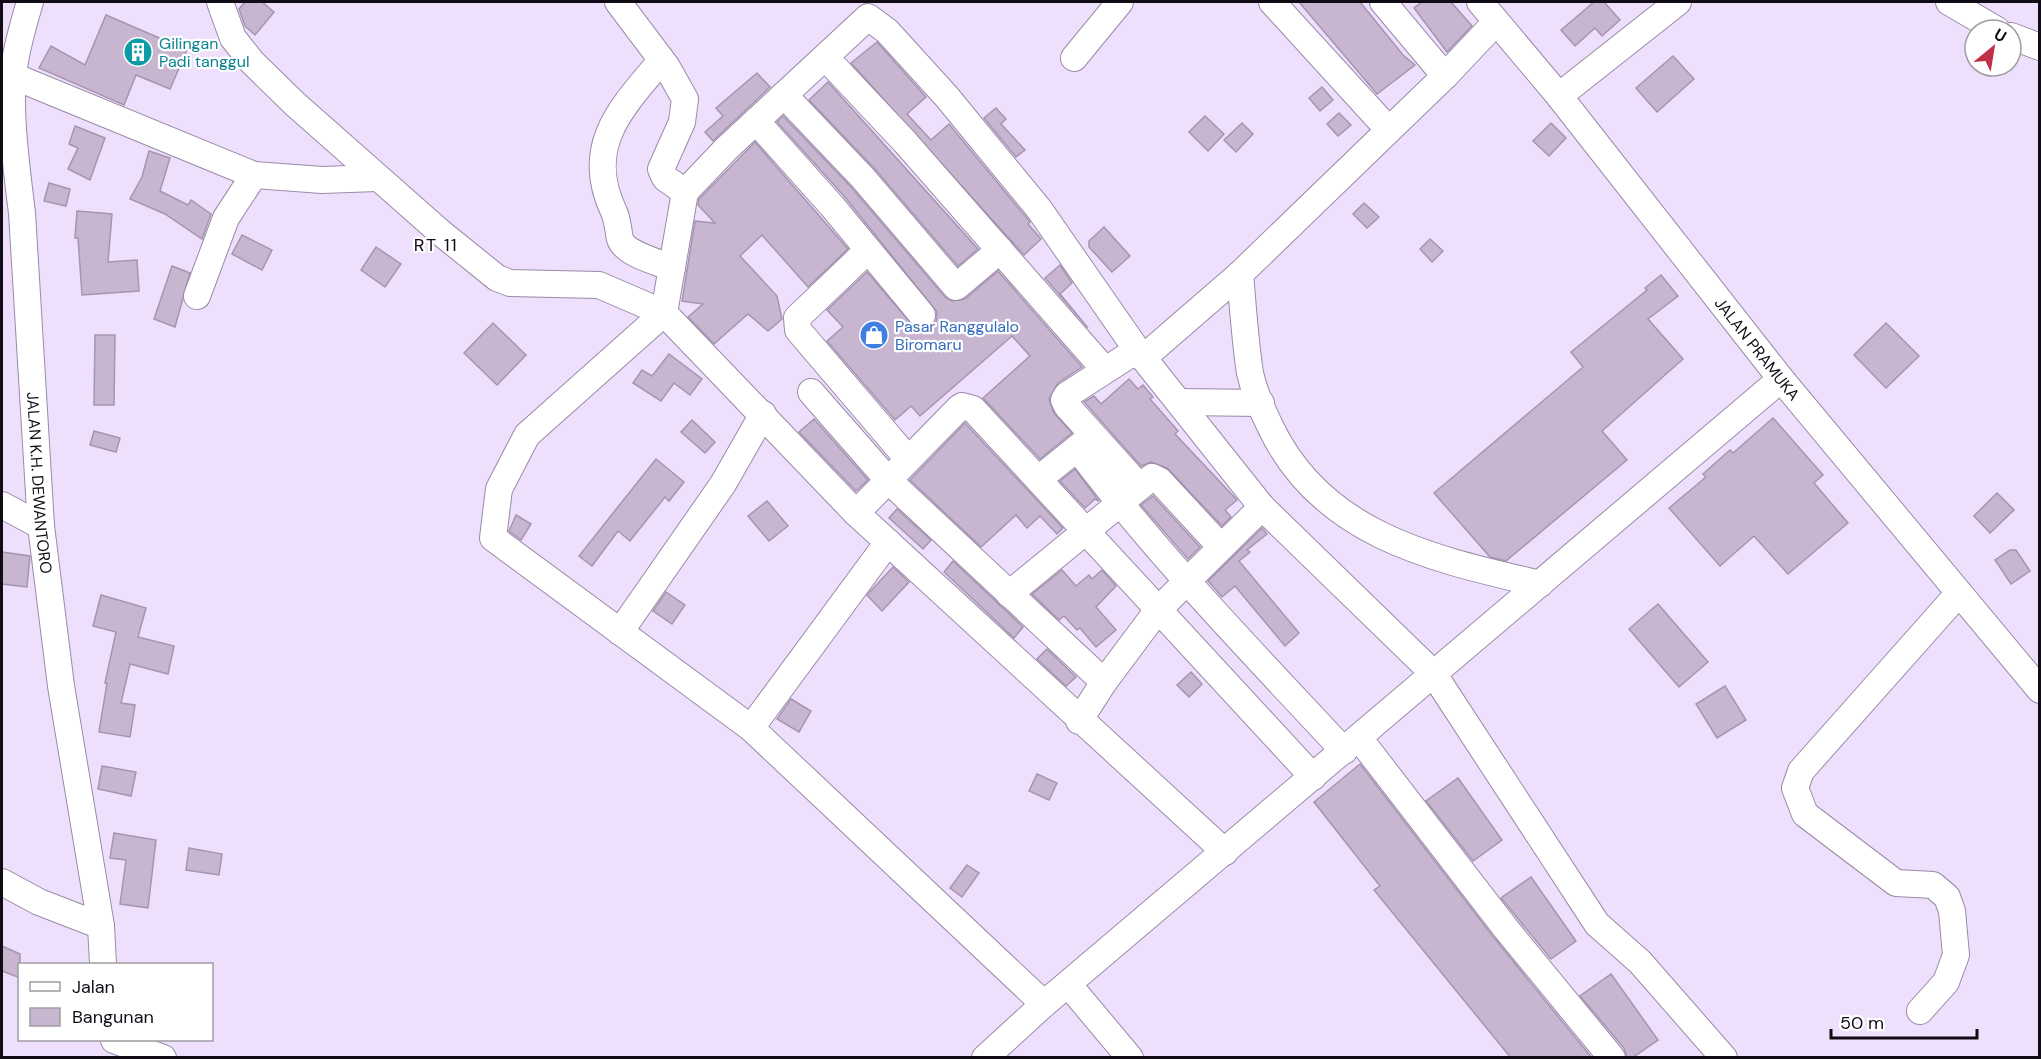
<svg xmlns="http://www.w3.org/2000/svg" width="2041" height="1059" viewBox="0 0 2041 1059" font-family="'DM Sans',sans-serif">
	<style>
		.building { fill: #c8b5d0; stroke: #a794af; stroke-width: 1.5 }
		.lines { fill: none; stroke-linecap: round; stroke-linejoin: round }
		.minor-casing { stroke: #998ba7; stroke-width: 28 }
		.minor { stroke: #fff; stroke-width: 26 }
		.labels { text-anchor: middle; stroke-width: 4.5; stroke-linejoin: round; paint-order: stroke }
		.culture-label { font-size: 16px; fill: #0d838f; stroke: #fff; text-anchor: start }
		.shop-label { font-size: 16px; fill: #366cbe; stroke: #fff; text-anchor: start }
		.street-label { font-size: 16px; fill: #100b15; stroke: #fff }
		.neighbourhood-label { font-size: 18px; letter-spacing: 1.5px; fill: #100b15; stroke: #fff }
	</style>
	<rect width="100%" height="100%" fill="#eedffd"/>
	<!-- building -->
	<g class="building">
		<polygon points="245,2 262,2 274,12 255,35 245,26 239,9"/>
		<polygon points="1299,2 1360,2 1403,55 1415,65 1377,94"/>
		<polygon points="1422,2 1451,2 1472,26 1447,52 1414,8"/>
		<polygon points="1594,2 1604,2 1620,20 1602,36 1595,28 1575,46 1561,30"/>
		<polygon points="106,15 187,50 170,89 136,75 124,105 39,68 51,46 85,65"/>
		<polygon points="877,42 926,97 907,114 931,140 949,124 1030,222 1028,224 1041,239 1024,255 851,63"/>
		<polygon points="1673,56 1694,79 1657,112 1636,88"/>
		<polygon points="757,73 770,87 713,141 705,132 723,116 716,108"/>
		<polygon points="828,82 978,249 958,266 874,168 809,100"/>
		<polygon points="1322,87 1333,100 1320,111 1309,98"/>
		<polygon points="996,108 1006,119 1001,124 1025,150 1016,157 984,118"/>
		<polygon points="1339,113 1351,125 1338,136 1327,124"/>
		<polygon points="783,116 852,188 945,297 952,301 965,299 998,271 1082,367 1058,383 1049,399 1054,413 1072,433 1040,459 983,398 1030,356 1012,336 920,416 911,406 895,420 827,341 843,327 827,310 867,272 916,329 931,327 936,321 937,312 844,196 777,122"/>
		<polygon points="1205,116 1224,134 1208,151 1189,132"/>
		<polygon points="1242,123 1253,134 1236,152 1224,140"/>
		<polygon points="1551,123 1566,138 1549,156 1533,141"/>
		<polygon points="75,126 105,138 90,180 68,169 78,148 69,144"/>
		<polygon points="755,142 848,249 808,287 762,235 740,256 777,296 782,319 768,331 748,314 714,344 688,317 703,304 682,301 695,221 715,223 698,205 699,199"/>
		<polygon points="149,151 170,158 160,191 188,205 191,200 211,214 202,239 165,214 130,199 142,177"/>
		<polygon points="49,183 70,189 66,206 44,201"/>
		<polygon points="1364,203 1379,217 1367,228 1353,214"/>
		<polygon points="77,211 112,214 108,262 137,260 139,291 82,295 78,238 75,238"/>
		<polygon points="1104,227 1130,256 1112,272 1089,247 1089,241"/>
		<polygon points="242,235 272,250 262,270 232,254"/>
		<polygon points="1430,239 1443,251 1432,262 1420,249"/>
		<polygon points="376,247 401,264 385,287 361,270"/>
		<polygon points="1060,265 1072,283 1060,294 1088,328 1045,278"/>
		<polygon points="172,266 190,273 175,327 154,319"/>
		<polygon points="1661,275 1678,296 1648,319 1683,359 1602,431 1627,460 1506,561 1490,557 1434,493 1583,367 1571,352 1647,290 1645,288"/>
		<polygon points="493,323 526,355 497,385 464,353"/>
		<polygon points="1886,323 1919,356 1886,388 1854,355"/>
		<polygon points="95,335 115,335 114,405 94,405"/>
		<polygon points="669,354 702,379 690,395 674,383 661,401 633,383 642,370 652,376"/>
		<polygon points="1129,379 1138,389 1143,385 1153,397 1150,399 1178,431 1175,434 1237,500 1225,510 1231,517 1222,526 1167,468 1151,462 1141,466 1084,402 1094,396 1101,404"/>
		<polygon points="1773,418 1823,475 1814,483 1848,523 1788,574 1754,536 1720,566 1669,508 1706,477 1703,474 1730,450 1733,453"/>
		<polygon points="814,419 868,480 856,491 799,432"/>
		<polygon points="692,420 715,442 705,453 681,432"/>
		<polygon points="965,423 1063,528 1057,534 1040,516 1027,528 1016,515 981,547 910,480"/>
		<polygon points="94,431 120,438 116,452 90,445"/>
		<polygon points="656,459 684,482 669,501 665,497 630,541 618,531 592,566 579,556"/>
		<polygon points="1075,469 1099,501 1095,499 1085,508 1060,481"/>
		<polygon points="1997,493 2014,510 1990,533 1974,516"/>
		<polygon points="1153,496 1200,547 1188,559 1141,505"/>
		<polygon points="767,501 788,526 769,541 748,516"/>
		<polygon points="897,509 931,540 923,549 889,518"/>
		<polygon points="516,515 531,524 521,540 509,531"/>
		<polygon points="1262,528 1267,534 1247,550 1250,552 1239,561 1299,633 1285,646 1235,586 1222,597 1208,581"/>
		<polygon points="2010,550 2016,550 2030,571 2011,584 1995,560"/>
		<polygon points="2,552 30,556 27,587 2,584"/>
		<polygon points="953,561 1023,627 1014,638 944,572"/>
		<polygon points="893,567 909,582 882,611 867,595"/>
		<polygon points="1062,570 1076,586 1089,575 1092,579 1102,570 1116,586 1096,607 1116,630 1096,647 1080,628 1077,630 1064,616 1059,620 1032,594"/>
		<polygon points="666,592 685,605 672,624 653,611"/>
		<polygon points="101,595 146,608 138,637 174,646 168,674 130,664 121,703 135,705 130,737 99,732 107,683 105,683 116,632 93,626"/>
		<polygon points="1658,604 1708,662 1679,687 1629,629"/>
		<polygon points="1047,649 1076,677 1066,686 1037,659"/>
		<polygon points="1191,672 1202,684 1189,697 1177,685"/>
		<polygon points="1725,686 1746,720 1717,738 1696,704"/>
		<polygon points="791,699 811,711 799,732 777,719"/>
		<polygon points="1360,764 1495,939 1592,1058 1511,1058 1374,890 1380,886 1314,802"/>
		<polygon points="102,766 136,772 131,796 98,789"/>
		<polygon points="1037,774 1057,783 1049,800 1029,791"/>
		<polygon points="1458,778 1502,840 1473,861 1426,801"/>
		<polygon points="114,833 156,840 148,908 120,904 126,860 110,858"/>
		<polygon points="189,848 222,854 219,875 186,870"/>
		<polygon points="967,865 979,873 962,897 950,888"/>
		<polygon points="1531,877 1576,941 1551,959 1501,898"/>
		<polygon points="2,946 20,954 20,978 2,971"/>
		<polygon points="1611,974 1658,1040 1632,1058 1627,1058 1624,1048 1580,996"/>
	</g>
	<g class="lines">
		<!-- minor casing -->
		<g class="minor-casing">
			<g id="minor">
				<path id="s1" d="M30,2C23,25 16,49 13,74C9,114 17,172 22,213L41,526L61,686L101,926L103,964"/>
				<polyline points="220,2 233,38 252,62 295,104 440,232 497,278 510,283 599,285 664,313 527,435 499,489 493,538 751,728 1044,1004"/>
				<polyline points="618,2 667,67 685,99 682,122 661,169 665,178 685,192 664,313 856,513 1225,852"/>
				<polyline points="1272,2 1388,129"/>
				<polyline points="1383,2 1445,76"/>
				<path id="s2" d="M1480,2L1559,96L1781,379L2040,690"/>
				<polyline points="1949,2 1997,30"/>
				<path d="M1496,22L1445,76L1240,274C1243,307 1245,341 1250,373C1254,391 1263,412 1271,428C1323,536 1434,559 1540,584"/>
				<polyline points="2011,36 2040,47"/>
				<polyline points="826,58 905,142 1104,369"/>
				<polyline points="1074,58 1120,2"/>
				<path d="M661,61C620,109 583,147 614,212C618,221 618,230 620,239C625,254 658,262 672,268"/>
				<polyline points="13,76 254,175 226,218 197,296"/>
				<polyline points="784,95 863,178 956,287 1000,250"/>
				<polyline points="1559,96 1678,2"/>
				<polyline points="756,121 832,206 922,315"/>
				<polyline points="254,175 322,180 377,178"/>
				<polyline points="685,192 727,148 868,17 887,31 947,97 1039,209 1137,350 1262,507 1433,673 1597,924 1640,962 1724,1058"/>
				<polyline points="868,250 797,318 798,330 908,459"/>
				<polyline points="1137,350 1067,395 1064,400 1067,406 1139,486"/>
				<polyline points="1143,358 1240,274"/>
				<polyline points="811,392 888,480 1104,682 1157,611 1262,507"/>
				<polyline points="1180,402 1261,403"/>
				<path d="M1077,448C1158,556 1252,652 1344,751"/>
				<polyline points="1040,478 1091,437"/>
				<polyline points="2,505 41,526"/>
				<polyline points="856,513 959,408 962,406 973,409 1313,777"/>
				<polyline points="1009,594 1152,477 1160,481 1221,547"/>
				<polyline points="620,632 723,484 763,414"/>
				<polyline points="1079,721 1104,682"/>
				<polyline points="751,728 888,542"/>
				<polyline points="1359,738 1507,930 1612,1058"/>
				<polyline points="2,882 39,902 101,926"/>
				<polyline points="1068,984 1130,1058"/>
				<polyline points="1920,1011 1946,982 1956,955 1952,911 1947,897 1933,885 1896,883 1805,814 1795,788 1801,771 1959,593"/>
				<polyline points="114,1040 163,1058"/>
				<polyline points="985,1058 1044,1004 1781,379"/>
			</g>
		</g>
		<!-- minor -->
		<use href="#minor" class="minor"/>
	</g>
	<!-- icons -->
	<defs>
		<g id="building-disc" transform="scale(1.5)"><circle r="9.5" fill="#0f9aa8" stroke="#fff"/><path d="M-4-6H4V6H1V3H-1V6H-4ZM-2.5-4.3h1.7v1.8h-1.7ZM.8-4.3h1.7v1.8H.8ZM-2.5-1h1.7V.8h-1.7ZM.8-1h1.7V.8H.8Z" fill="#fff"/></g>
		<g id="shop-disc" transform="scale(1.5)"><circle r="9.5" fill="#3f7fe0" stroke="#fff"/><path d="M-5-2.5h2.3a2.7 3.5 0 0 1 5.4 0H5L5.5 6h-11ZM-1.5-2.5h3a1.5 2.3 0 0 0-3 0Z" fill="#fff"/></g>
	</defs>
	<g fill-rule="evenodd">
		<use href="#building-disc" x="138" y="52"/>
		<use href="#shop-disc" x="874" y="335"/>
	</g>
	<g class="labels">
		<!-- culture labels -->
		<g class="culture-label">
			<text x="159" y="49">Gilingan<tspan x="159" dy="18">Padi tanggul</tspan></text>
		</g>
		<!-- shop labels -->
		<g class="shop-label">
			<text x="895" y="332">Pasar Ranggulalo<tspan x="895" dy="18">Biromaru</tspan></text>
		</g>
		<!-- street labels -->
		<g class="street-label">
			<text dy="6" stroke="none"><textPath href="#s2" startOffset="444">JALAN PRAMUKA</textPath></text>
			<text dy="6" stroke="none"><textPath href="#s1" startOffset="484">JALAN K.H. DEWANTORO</textPath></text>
		</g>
		<!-- neighbourhood labels -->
		<g class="neighbourhood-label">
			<text x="436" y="251">RT 11</text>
		</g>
	</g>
	<!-- border -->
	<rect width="2041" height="1059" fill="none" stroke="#100b15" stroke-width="6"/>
	<!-- legend -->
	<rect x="18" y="963" width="195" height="78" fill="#ffffff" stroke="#9f9da1" stroke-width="1.5"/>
	<rect x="30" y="982" width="30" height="9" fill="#ffffff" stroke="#9f9da1" stroke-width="1.5"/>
	<text x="72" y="993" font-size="18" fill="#100b15">Jalan</text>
	<rect x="30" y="1008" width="30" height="18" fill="#c8b5d0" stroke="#9f9da1" stroke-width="1.5"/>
	<text x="72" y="1023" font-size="18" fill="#100b15">Bangunan</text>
	<!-- north arrow -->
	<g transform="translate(1993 48) rotate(30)"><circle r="28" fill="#ffffff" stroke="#9f9da1" stroke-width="1.5"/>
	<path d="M0-4.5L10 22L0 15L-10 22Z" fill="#bf2f48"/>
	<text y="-9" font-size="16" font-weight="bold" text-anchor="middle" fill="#100b15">U</text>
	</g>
	<!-- scale -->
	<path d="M1831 1029v9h146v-9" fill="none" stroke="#100b15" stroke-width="3"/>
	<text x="1840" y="1029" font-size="18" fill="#100b15" stroke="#ffffff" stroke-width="4.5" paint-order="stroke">50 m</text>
</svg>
